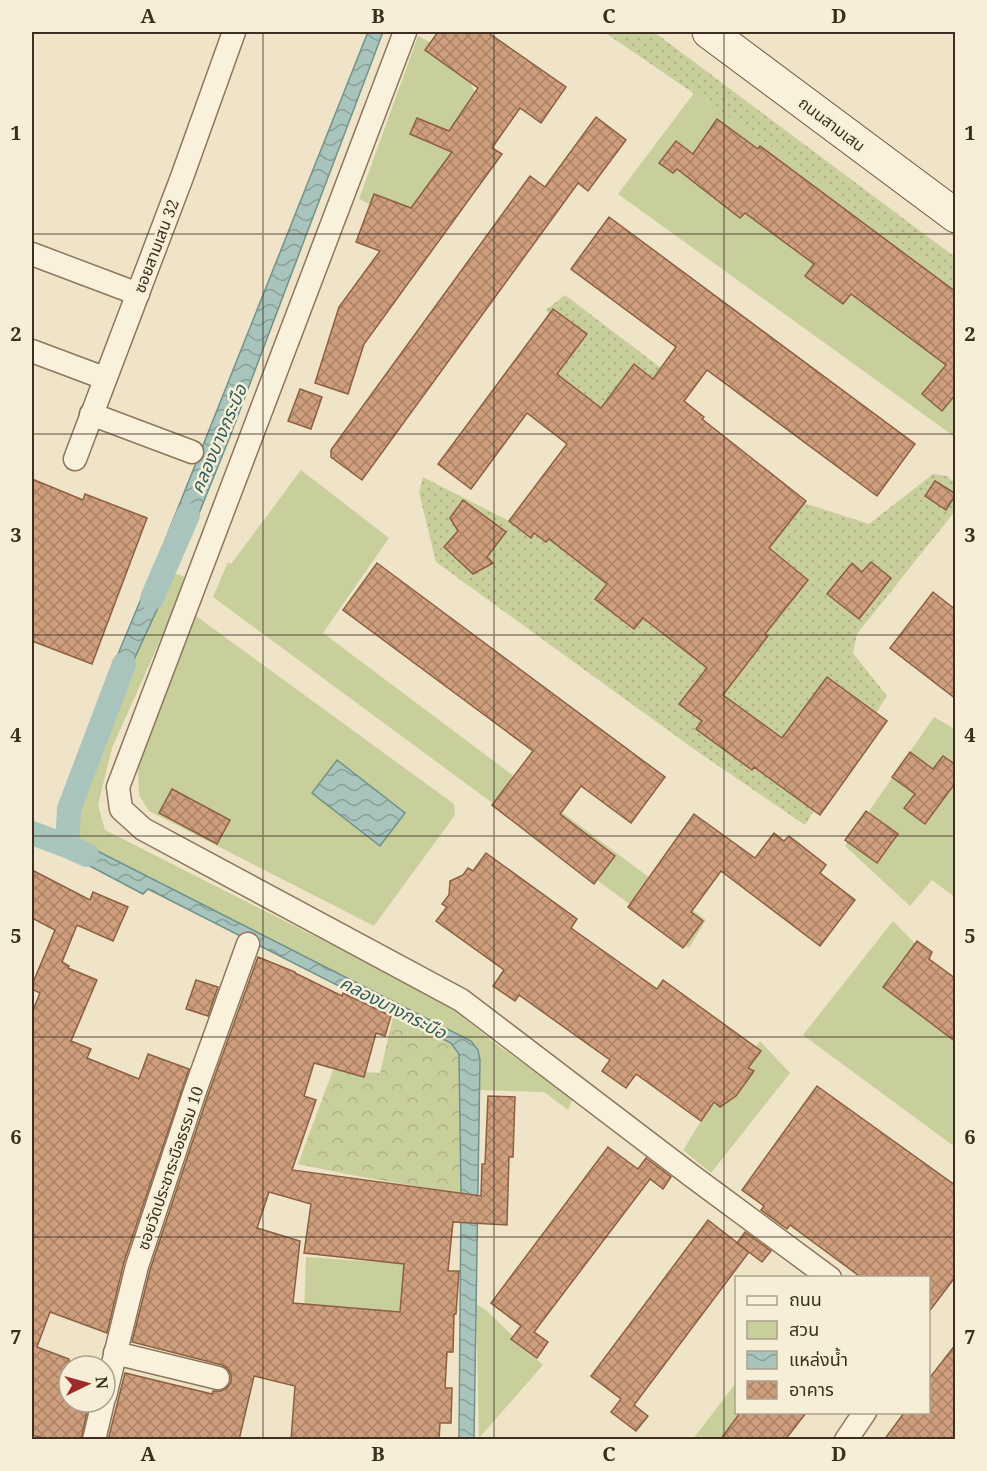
<svg xmlns="http://www.w3.org/2000/svg" width="987" height="1471" viewBox="0 0 987 1471" font-family="'Noto Serif','Noto Sans Thai',serif">
	<style>
		.grass { fill: url(#grass-dots) }
		.forest { fill: url(#forest-crowns) }
		.green { fill: #c9cf9b }
		.water { fill: url(#water-waves); stroke: #6f938a; stroke-width: 1.5 }
		.lines { fill: none; stroke-linecap: round; stroke-linejoin: round }
		.canal { stroke: #a9c4bc; stroke-width: 24 }
		.building { fill: url(#building-cross-hatch); stroke: #8d5f41; stroke-width: 1.5; fill-rule: evenodd }
		.minor-casing { stroke: #8d765c; stroke-width: 25 }
		.secondary-casing { stroke: #6f573f; stroke-width: 35 }
		.minor { stroke: #faf1dc; stroke-width: 22 }
		.secondary { stroke: #faf1dc; stroke-width: 33 }
		.grid { fill: none; stroke: #3d2e20; stroke-width: 1.5; stroke-opacity: 0.55 }
		.labels { text-anchor: middle; stroke-width: 5; stroke-linejoin: round; paint-order: stroke }
		.street-label { font-size: 16px; fill: #3d2e20; stroke: #f7eed8 }
		.water-label { font-size: 18px; font-style: italic; fill: #2f5d5a; stroke: #f7eed8 }
		.neatline { fill: none; stroke: #3d2e20; stroke-width: 2 }
		.grid-label { font-size: 20px; text-anchor: middle; font-weight: bold; fill: #3d2e20 }
	</style>
	<defs>
		<pattern id="grass-dots" width="8" height="8" patternUnits="userSpaceOnUse" patternTransform="scale(1.5)"><rect width="8" height="8" fill="#c9cf9b"/><path d="M2 2h.1M6 6h.1" fill="none" stroke="#aeb285" stroke-width="1.8" stroke-linecap="round"/></pattern>
		<pattern id="forest-crowns" width="20" height="18" patternUnits="userSpaceOnUse" patternTransform="scale(1.5)"><rect width="20" height="18" fill="#c9cf9b"/><path d="M2 6a3 3 0 1 1 6 0M12 15a3 3 0 1 1 6 0" fill="none" stroke="#aeb285"/></pattern>
		<pattern id="water-waves" width="16" height="10" patternUnits="userSpaceOnUse" patternTransform="scale(1.5)"><rect width="16" height="10" fill="#a9c4bc"/><path d="M0 5q4-4 8 0t8 0" fill="none" stroke="#8ba098"/></pattern>
		<pattern id="building-cross-hatch" width="8" height="8" patternUnits="userSpaceOnUse" patternTransform="scale(1.5)"><rect width="8" height="8" fill="#cf9f7d"/><path d="M0 0l8 8M0 8l8-8" fill="none" stroke="#a98266"/></pattern>
	</defs>
	<rect width="100%" height="100%" fill="#f0e4c8"/>
	<!-- grass -->
	<g class="grass">
		<polygon points="604,32 654,32 955,257 955,285 755,135"/>
		<polygon points="565,295 661,368 609,428 542,382 572,345 546,310"/>
		<polygon points="667,474 810,505 869,524 933,474 947,476 955,483 956,510 857,634 853,653 887,696 805,825 698,752 436,562 419,492 423,477 509,521 629,522"/>
	</g>
	<!-- forest -->
	<polygon class="forest" points="394,1013 451,1043 459,1054 461,1194 356,1176 298,1164 333,1070 380,1073"/>
	<!-- green -->
	<g class="green">
		<polygon points="418,36 457,56 484,111 409,223 359,199"/>
		<polygon points="694,93 755,135 955,285 955,437 618,194"/>
		<polygon points="301,470 389,538 323,633 706,920 689,948 213,597 228,562 231,564"/>
		<path d="M174,573L188,578L112,748L98,805L105,830L441,1000L496,1044L573,1098L568,1110L544,1092L479,1090C479,1072 482,1056 471,1041L74,839L72,813L117,696Z"/>
		<polygon points="192,613 454,804 455,815 374,926 149,811 139,795 138,768"/>
		<polygon points="934,717 955,729 955,897 932,880 910,906 845,846"/>
		<polygon points="893,921 955,985 955,1147 803,1035"/>
		<polygon points="760,1041 790,1073 711,1173 683,1150 701,1121"/>
		<polygon points="306,1257 411,1264 417,1327 304,1313"/>
		<polygon points="476,1304 486,1310 543,1365 479,1438"/>
		<polygon points="736,1383 736,1412 740,1413 720,1439 693,1439"/>
	</g>
	<!-- water -->
	<g class="water">
		<polygon points="368,32 383,32 229,439 185,548 166,538"/>
		<polygon points="156,563 174,573 117,696 103,690"/>
		<polygon points="337,760 405,813 380,846 312,793"/>
		<polygon points="64,834 471,1041 478,1050 480,1060 474,1439 459,1439 461,1194 459,1054 451,1043 148,889 143,894 52,846"/>
	</g>
	<g class="lines">
		<!-- canal -->
		<g class="canal">
			<polyline points="152,598 188,515"/>
			<polyline points="32,833 67,846"/>
			<polyline points="87,855 67,846 69,809 124,664"/>
		</g>
	</g>
	<!-- building -->
	<g class="building">
		<polygon points="438,32 487,32 566,87 541,123 520,108 492,148 502,154 364,344 348,394 315,383 339,307 380,251 356,242 374,194 411,208 452,152 410,134 417,118 449,131 478,88 425,50"/>
		<polygon points="596,117 626,140 588,191 578,183 362,480 331,457 331,450 530,176 545,187"/>
		<polygon points="717,119 758,149 760,146 956,292 956,394 942,411 922,394 946,365 851,294 843,304 805,276 814,264 745,213 740,218 677,169 673,173 659,163 676,141 693,154"/>
		<polygon points="609,217 915,444 877,496 707,370 684,401 704,417 702,419 806,501 769,548 808,580 765,634 768,636 723,695 782,738 827,677 887,721 820,815 754,767 752,770 696,729 702,721 679,704 707,668 643,618 634,629 595,599 607,584 549,539 546,542 534,533 531,538 509,521 567,444 527,413 471,489 438,464 553,309 587,334 557,374 601,408 634,364 653,379 676,347 571,269"/>
		<polygon points="300,389 322,397 311,429 288,421"/>
		<polygon points="32,479 83,500 85,494 147,518 92,664 32,641"/>
		<polygon points="935,481 956,494 946,510 925,496"/>
		<polygon points="463,500 506,532 487,557 493,563 473,574 444,547 458,531 450,518"/>
		<polygon points="871,562 891,578 859,619 827,594 852,563 862,572"/>
		<polygon points="377,563 665,777 631,823 581,786 560,814 615,856 594,884 492,805 533,751 343,610"/>
		<polygon points="933,592 956,610 956,699 890,648"/>
		<polygon points="910,752 933,769 943,756 956,765 956,782 925,824 904,808 915,794 892,777"/>
		<polygon points="172,789 230,820 217,844 159,813"/>
		<polygon points="866,811 898,834 877,863 845,840"/>
		<polygon points="694,814 755,858 774,833 784,841 789,836 826,865 820,873 855,900 820,946 721,871 691,912 703,921 683,948 628,907"/>
		<polygon points="486,853 577,919 571,928 657,989 663,980 761,1051 748,1068 754,1071 736,1096 720,1107 714,1102 701,1121 636,1074 626,1088 602,1071 610,1060 519,995 515,1001 493,986 504,970 436,921 447,907 442,904 449,895 450,881 463,875 468,868 473,871"/>
		<polygon points="32,870 90,900 93,892 128,907 113,941 77,925 62,962 69,966 68,968 97,980 71,1041 91,1049 87,1058 139,1079 148,1054 189,1069 124,1262 107,1333 50,1312 37,1347 69,1359 69,1402 89,1402 81,1440 51,1440 32,1435 32,1013 40,993 32,989 32,985 55,930 32,918"/>
		<polygon points="917,941 932,952 929,959 956,979 956,1042 883,987"/>
		<path d="M258,957L295,972V973L342,996L343,993L391,1016L385,1036L376,1033L364,1077L314,1063L304,1096L316,1100L292,1170L481,1196L482,1164H485L488,1096L515,1097L513,1157H509L507,1225L453,1222L448,1271H459L456,1314H454L453,1352H447L445,1388H452L451,1423H440L439,1440H291L295,1386L254,1376L239,1440H108L125,1373L212,1394L213,1391H221L227,1388L231,1382V1374L227,1368L222,1365L132,1342L150,1270L208,1095ZM269,1192L311,1204L304,1253L404,1264L400,1312L293,1303L300,1241L257,1228Z"/>
		<polygon points="196,980 218,987 208,1016 186,1009"/>
		<polygon points="817,1086 956,1186 956,1276 928,1313 928,1278 862,1278 790,1225 787,1229 761,1210 764,1206 742,1190"/>
		<polygon points="608,1147 638,1169 646,1158 671,1177 663,1189 650,1179 534,1332 548,1342 537,1358 511,1339 521,1326 491,1303"/>
		<polygon points="708,1220 749,1252 634,1405 648,1416 636,1431 611,1412 621,1399 591,1376"/>
		<polygon points="745,1232 771,1251 762,1262 737,1243"/>
		<polygon points="956,1344 956,1440 884,1440 904,1413 928,1413 928,1380"/>
		<polygon points="740,1413 806,1413 785,1440 720,1440"/>
	</g>
	<g class="lines">
		<!-- minor casing -->
		<g class="minor-casing">
			<g id="minor">
				<polyline points="405,32 118,787 121,809 143,829 461,1000 692,1176 830,1278"/>
				<polyline points="32,254 138,294"/>
				<polyline points="32,351 104,378"/>
				<polyline points="91,414 192,452"/>
				<polyline points="75,459 182,177 234,32"/>
				<polyline points="115,1353 218,1378"/>
				<polyline points="105,1396 137,1266 195,1091 248,944"/>
				<polyline points="94,1440 103,1402"/>
				<polyline points="846,1440 865,1412"/>
			</g>
		</g>
		<!-- secondary casing -->
		<g class="secondary-casing">
			<polyline id="secondary" points="709,32 956,216"/>
		</g>
		<!-- minor -->
		<use href="#minor" class="minor"/>
		<!-- secondary -->
		<use href="#secondary" class="secondary"/>
	</g>
	<!-- grid -->
	<path class="grid" d="M263,32V1440M494,32V1440M724,32V1440M32,234H956M32,434H956M32,635H956M32,836H956M32,1037H956M32,1237H956"/>
	<g class="labels">
		<!-- street labels -->
		<g class="street-label">
			<text transform="translate(832 124) rotate(37)" y="6">ถนนสามเสน</text>
			<text transform="translate(156 246) rotate(-69)" y="6">ซอยสามเสน 32</text>
			<text transform="translate(170 1168) rotate(-71)" y="6">ซอยวัดประชาระบือธรรม 10</text>
		</g>
		<!-- water labels -->
		<g class="water-label">
			<text transform="translate(219 439) rotate(-67)" y="6">คลองบางกระบือ</text>
			<text transform="translate(393 1008) rotate(27)" y="6">คลองบางกระบือ</text>
		</g>
	</g>
	<!-- border -->
	<rect width="987" height="1471" fill="none" stroke="#f7eed8" stroke-width="66"/>
	<!-- legend -->
	<rect x="735" y="1276" width="195" height="138" fill="#f7eed8" stroke="#ada18e" stroke-width="1.5"/>
	<rect x="747" y="1296" width="30" height="9" fill="#faf1dc" stroke="#ada18e" stroke-width="1.5"/>
	<text x="789" y="1306" font-size="18" fill="#3d2e20">ถนน</text>
	<rect x="747" y="1321" width="30" height="18" fill="#c9cf9b" stroke="#ada18e" stroke-width="1.5"/>
	<text x="789" y="1336" font-size="18" fill="#3d2e20">สวน</text>
	<rect x="747" y="1351" width="30" height="18" fill="url(#water-waves)" stroke="#ada18e" stroke-width="1.5"/>
	<text x="789" y="1366" font-size="18" fill="#3d2e20">แหล่งน้ำ</text>
	<rect x="747" y="1381" width="30" height="18" fill="url(#building-cross-hatch)" stroke="#ada18e" stroke-width="1.5"/>
	<text x="789" y="1396" font-size="18" fill="#3d2e20">อาคาร</text>
	<!-- north arrow -->
	<g transform="translate(87 1384) rotate(85)"><circle r="28" fill="#f7eed8" stroke="#ada18e" stroke-width="1.5"/>
	<path d="M0-4.5L10 22L0 15L-10 22Z" fill="#9e2a2b"/>
	<text y="-9" font-size="16" font-weight="bold" text-anchor="middle" fill="#3d2e20">N</text>
	</g>
	<rect x="33" y="33" width="921" height="1405" class="neatline"/>
	<g class="grid-label">
		<text x="148" y="23">A</text>
		<text x="378" y="23">B</text>
		<text x="609" y="23">C</text>
		<text x="839" y="23">D</text>
		<text x="16" y="140">1</text>
		<text x="970" y="140">1</text>
		<text x="16" y="341">2</text>
		<text x="970" y="341">2</text>
		<text x="16" y="542">3</text>
		<text x="970" y="542">3</text>
		<text x="16" y="742">4</text>
		<text x="970" y="742">4</text>
		<text x="16" y="943">5</text>
		<text x="970" y="943">5</text>
		<text x="16" y="1144">6</text>
		<text x="970" y="1144">6</text>
		<text x="16" y="1344">7</text>
		<text x="970" y="1344">7</text>
		<text x="148" y="1461">A</text>
		<text x="378" y="1461">B</text>
		<text x="609" y="1461">C</text>
		<text x="839" y="1461">D</text>
	</g>
</svg>
